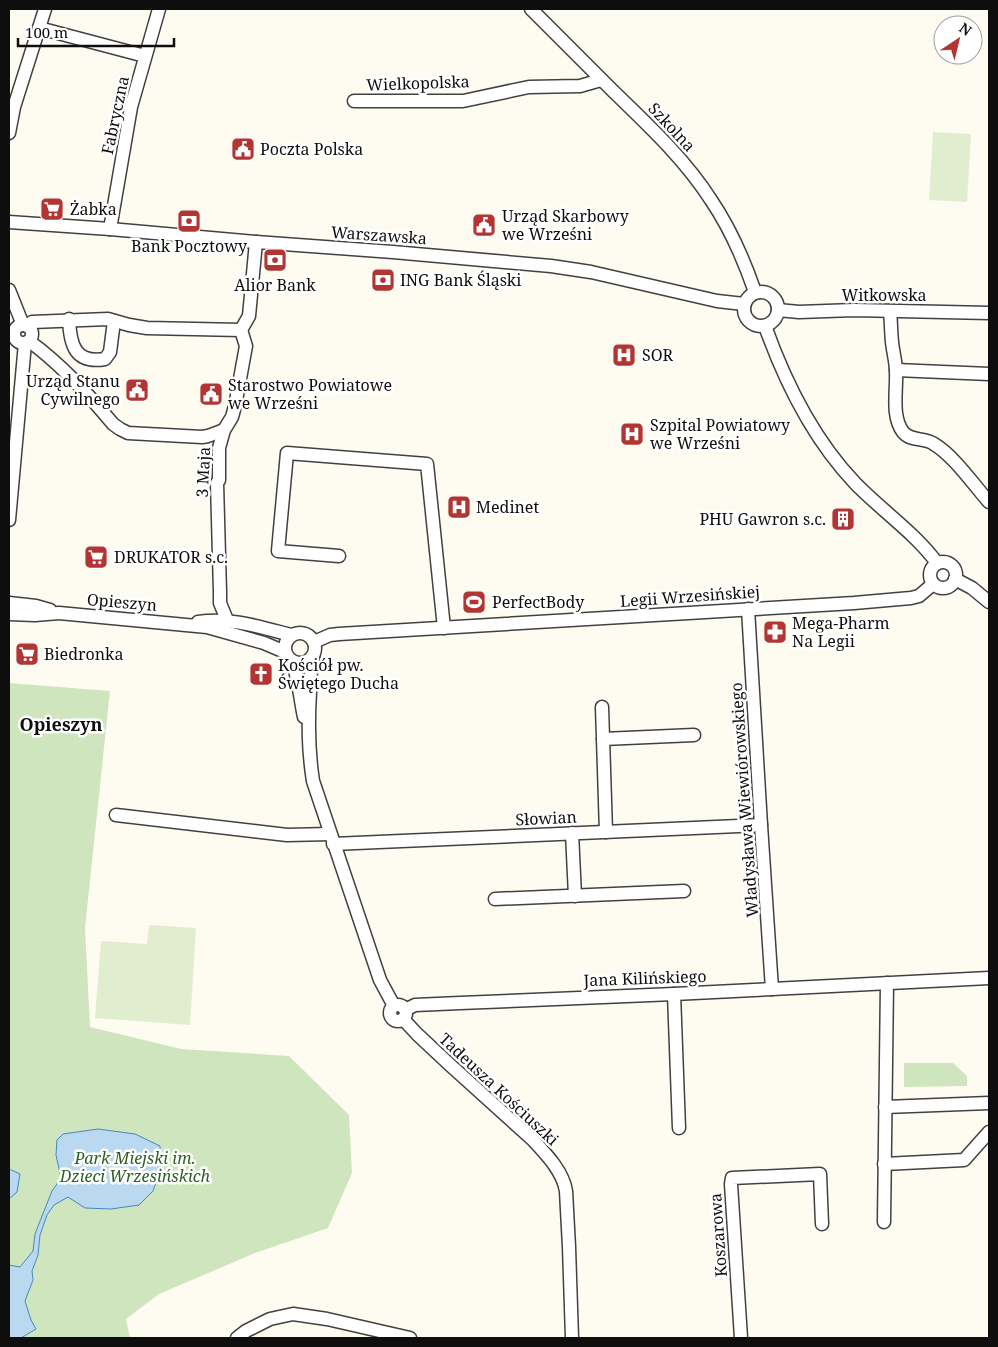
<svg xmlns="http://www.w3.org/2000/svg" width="998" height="1347" viewBox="0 0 998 1347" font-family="'Noto Serif',serif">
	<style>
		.green { fill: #cfe5bd }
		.pitch { fill: #e0edce }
		.water { fill: #bad8f0; stroke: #4888c0 }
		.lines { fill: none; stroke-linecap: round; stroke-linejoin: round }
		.minor-casing { stroke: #414141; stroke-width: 15 }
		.minor { stroke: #fff; stroke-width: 12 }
		.labels { text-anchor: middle; stroke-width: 5; stroke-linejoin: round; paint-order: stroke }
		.street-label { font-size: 16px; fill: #0e0e0e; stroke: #fff }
		.poi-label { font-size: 16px; fill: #0e0e0e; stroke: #fff; text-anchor: start }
		.park-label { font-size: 16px; font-style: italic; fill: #2d6024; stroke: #fff }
		.neighbourhood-label { font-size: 18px; font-weight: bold; fill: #0e0e0e; stroke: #fff }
	</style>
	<rect width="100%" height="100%" fill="#fefcf0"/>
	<!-- green -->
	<g class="green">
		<polygon points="9,683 110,691 85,928 90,1027 181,1049 289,1056 349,1115 352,1173 328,1228 255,1253 159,1294 126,1319 130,1338 9,1338"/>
		<polygon points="904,1063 953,1063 967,1076 967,1086 904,1087"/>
	</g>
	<!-- pitch -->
	<g class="pitch">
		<polygon points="933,132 971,134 967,202 929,200"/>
		<polygon points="149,925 196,928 190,1025 95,1018 101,941 147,944"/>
	</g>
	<!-- water -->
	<g class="water">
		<polygon points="98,1129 135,1134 160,1146 161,1168 153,1191 139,1205 111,1209 85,1208 68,1197 54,1205 47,1215 40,1235 38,1255 32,1271 33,1280 25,1301 31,1320 36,1329 21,1338 9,1338 9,1265 20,1267 33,1251 35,1234 44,1211 52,1191 61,1178 56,1155 57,1140 63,1134"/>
		<polygon points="9,1169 20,1174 17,1192 9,1199"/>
	</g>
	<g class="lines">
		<!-- minor casing -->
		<g class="minor-casing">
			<g id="minor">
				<path d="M531,9C558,36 585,63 612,90C647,124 684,158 711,200C730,228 744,260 755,292"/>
				<polyline points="39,28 145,56"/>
				<polyline points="354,101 463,101 529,87 580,86 601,80"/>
				<polyline points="9,133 14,107 45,9"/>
				<polyline points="9,222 110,229 256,242 393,252 551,266 591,272 717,301 744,304"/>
				<polyline points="110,229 131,107 159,9"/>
				<polyline points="9,290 23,325"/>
				<circle cx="761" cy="309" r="17"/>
				<polyline points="778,310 799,312 854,310 989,313"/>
				<path d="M890,311C891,321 891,332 892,342C893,352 896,362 896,372C897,391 891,416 903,432C911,442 924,437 934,444C954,456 973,484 989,502"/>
				<path d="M69,319C70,345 75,364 105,359L110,352L114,321"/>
				<circle cx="23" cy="334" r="9"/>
				<polyline points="27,326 32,322 108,319 129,325 147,328 241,330"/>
				<path d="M765,326C785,382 813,439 855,483C882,511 914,532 937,563"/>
				<polyline points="241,330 249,316 256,242"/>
				<path d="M29,341C61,364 88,394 113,424L120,429L128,433L202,437L208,436L224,430"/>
				<polyline points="896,370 989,374"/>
				<polyline points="9,520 25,343"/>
				<polyline points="339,556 278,551 287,453 427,464 444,628"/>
				<circle cx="943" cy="575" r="13"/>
				<polyline points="955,579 972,588 989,602"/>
				<polyline points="9,603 36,606 50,610"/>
				<polyline points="748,609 761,825 772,989"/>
				<polyline points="9,614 35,615 59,613 207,627 264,643 285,652"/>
				<polyline points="227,620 220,603 220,592 217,483 219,480 219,448 224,430 232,417 235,406 246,346 241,330"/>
				<path d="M198,622C230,617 260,627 291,635"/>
				<circle cx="300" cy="648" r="15"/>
				<polyline points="314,642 330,635 339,634 854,603 911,598 919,596 933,584"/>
				<path d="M313,657C310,669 311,680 310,692C308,724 308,749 313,781L380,980L394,1006"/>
				<path d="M292,661C299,679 300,699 304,717"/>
				<polyline points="602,707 606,832"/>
				<polyline points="603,739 694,735"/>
				<polyline points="116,815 287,835 330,834"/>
				<polyline points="572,833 575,896"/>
				<polyline points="333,844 761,825"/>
				<polyline points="495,899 684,891"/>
				<polyline points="674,994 679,1128"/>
				<circle cx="398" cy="1013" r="8"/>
				<polyline points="405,1010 415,1005 460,1003 674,994 989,978"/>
				<path d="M403,1019L417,1034L449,1064L532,1139C545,1153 563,1171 566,1191L569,1247L572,1338"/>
				<polyline points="885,1107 989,1103"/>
				<polyline points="884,1164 964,1160 989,1132"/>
				<polyline points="884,1222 887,983"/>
				<polyline points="237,1338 246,1331 270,1319 293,1314 327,1319 410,1338"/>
				<polyline points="741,1338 731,1184 732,1178 820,1174 822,1224"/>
			</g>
		</g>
		<!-- minor -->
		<use href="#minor" class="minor"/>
	</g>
	<!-- icons -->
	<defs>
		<g id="civic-square" transform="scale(1.25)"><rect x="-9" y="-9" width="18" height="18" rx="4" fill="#b13633" stroke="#fff"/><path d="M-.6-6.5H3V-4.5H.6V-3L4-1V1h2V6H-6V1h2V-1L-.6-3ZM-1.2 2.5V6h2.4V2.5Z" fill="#fff"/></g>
		<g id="supermarket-square" transform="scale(1.25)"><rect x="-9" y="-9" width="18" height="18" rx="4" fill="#b13633" stroke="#fff"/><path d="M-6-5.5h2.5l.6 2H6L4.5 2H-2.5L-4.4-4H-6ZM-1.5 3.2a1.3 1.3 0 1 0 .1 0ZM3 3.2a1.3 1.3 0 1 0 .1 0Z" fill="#fff"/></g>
		<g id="bank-square" transform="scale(1.25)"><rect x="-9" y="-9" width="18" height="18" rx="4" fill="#b13633" stroke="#fff"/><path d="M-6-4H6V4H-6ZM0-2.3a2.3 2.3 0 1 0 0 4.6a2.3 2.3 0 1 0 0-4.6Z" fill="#fff"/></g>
		<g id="hospital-square" transform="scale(1.25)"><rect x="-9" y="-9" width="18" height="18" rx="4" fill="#b13633" stroke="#fff"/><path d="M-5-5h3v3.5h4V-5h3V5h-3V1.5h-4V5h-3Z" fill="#fff"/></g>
		<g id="building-square" transform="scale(1.25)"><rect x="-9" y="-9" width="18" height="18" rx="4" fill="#b13633" stroke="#fff"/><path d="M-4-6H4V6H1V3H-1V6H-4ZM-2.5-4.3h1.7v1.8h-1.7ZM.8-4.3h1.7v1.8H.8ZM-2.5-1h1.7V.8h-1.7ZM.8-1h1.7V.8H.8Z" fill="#fff"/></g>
		<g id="stadium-square" transform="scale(1.25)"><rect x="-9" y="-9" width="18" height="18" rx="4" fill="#b13633" stroke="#fff"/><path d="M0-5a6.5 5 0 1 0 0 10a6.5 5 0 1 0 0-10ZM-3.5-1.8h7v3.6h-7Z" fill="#fff"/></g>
		<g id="pharmacy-square" transform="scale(1.25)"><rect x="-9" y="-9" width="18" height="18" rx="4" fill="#b13633" stroke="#fff"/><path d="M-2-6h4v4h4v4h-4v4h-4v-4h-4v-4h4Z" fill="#fff"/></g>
		<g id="church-square" transform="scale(1.25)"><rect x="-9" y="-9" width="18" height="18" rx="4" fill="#b13633" stroke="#fff"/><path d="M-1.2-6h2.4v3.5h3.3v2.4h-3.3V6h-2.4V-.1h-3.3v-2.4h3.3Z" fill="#fff"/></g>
	</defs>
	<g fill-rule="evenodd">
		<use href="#civic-square" x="243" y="149"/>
		<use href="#supermarket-square" x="52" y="209"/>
		<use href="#bank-square" x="189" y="221"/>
		<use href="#civic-square" x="484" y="225"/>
		<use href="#bank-square" x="275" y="260"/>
		<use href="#bank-square" x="383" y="280"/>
		<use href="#hospital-square" x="624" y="355"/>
		<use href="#civic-square" x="137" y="390"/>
		<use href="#civic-square" x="211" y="394"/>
		<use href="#hospital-square" x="632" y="434"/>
		<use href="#hospital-square" x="459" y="507"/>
		<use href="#building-square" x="843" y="519"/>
		<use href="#supermarket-square" x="96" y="557"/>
		<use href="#stadium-square" x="474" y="602"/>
		<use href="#pharmacy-square" x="775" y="632"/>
		<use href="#supermarket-square" x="27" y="654"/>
		<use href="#church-square" x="261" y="674"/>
	</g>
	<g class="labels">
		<!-- street labels -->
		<g class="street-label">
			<text transform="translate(418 83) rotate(-2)" y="6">Wielkopolska</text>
			<text transform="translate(115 115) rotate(-78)" y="6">Fabryczna</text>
			<text transform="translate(672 127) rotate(47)" y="6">Szkolna</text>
			<text transform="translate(379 235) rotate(4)" y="6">Warszawska</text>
			<text x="884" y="301">Witkowska</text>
			<text transform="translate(203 472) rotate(-87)" y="6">3 Maja</text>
			<text transform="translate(690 596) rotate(-4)" y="6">Legii Wrzesińskiej</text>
			<text transform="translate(122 602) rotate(5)" y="6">Opieszyn</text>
			<text transform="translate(744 800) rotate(-94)" y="6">Władysława Wiewiórowskiego</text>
			<text transform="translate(546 818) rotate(-3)" y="6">Słowian</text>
			<text transform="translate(645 978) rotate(-2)" y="6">Jana Kilińskiego</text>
			<text transform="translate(499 1089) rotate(43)" y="6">Tadeusza Kościuszki</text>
			<text transform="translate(718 1235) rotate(-94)" y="6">Koszarowa</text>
		</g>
		<!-- poi labels -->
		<g class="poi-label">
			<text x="260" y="155">Poczta Polska</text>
			<text x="70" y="215">Żabka</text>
			<text x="502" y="222">Urząd Skarbowy<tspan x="502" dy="18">we Wrześni</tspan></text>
			<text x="189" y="252" text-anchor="middle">Bank Pocztowy</text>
			<text x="400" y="286">ING Bank Śląski</text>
			<text x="275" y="291" text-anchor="middle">Alior Bank</text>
			<text x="642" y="361">SOR</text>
			<text x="120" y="387" text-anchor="end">Urząd Stanu<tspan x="120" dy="18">Cywilnego</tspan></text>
			<text x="228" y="391">Starostwo Powiatowe<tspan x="228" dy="18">we Wrześni</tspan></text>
			<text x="650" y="431">Szpital Powiatowy<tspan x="650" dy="18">we Wrześni</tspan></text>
			<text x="476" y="513">Medinet</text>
			<text x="826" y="525" text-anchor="end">PHU Gawron s.c.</text>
			<text x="114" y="563">DRUKATOR s.c.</text>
			<text x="492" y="608">PerfectBody</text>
			<text x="792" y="629">Mega-Pharm<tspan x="792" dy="18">Na Legii</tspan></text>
			<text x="44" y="660">Biedronka</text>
			<text x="278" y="671">Kościół pw.<tspan x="278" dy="18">Świętego Ducha</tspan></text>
		</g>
		<!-- park labels -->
		<g class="park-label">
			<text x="135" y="1164">Park Miejski im.<tspan x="135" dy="18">Dzieci Wrzesińskich</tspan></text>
		</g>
		<!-- neighbourhood labels -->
		<g class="neighbourhood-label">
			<text x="61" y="731">Opieszyn</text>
		</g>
	</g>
	<!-- border -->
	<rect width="998" height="1347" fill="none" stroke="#0e0e0e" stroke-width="20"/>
	<!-- north arrow -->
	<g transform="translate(958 40) rotate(35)"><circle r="24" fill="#ffffff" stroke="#9f9f9f"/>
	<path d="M0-4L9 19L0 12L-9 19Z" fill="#b13633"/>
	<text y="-8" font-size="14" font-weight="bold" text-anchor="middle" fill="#0e0e0e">N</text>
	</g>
	<!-- scale -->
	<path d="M18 38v8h156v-8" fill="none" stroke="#0e0e0e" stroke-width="2.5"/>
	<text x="25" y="38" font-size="15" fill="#0e0e0e" stroke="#ffffff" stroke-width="4" paint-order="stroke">100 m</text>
</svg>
